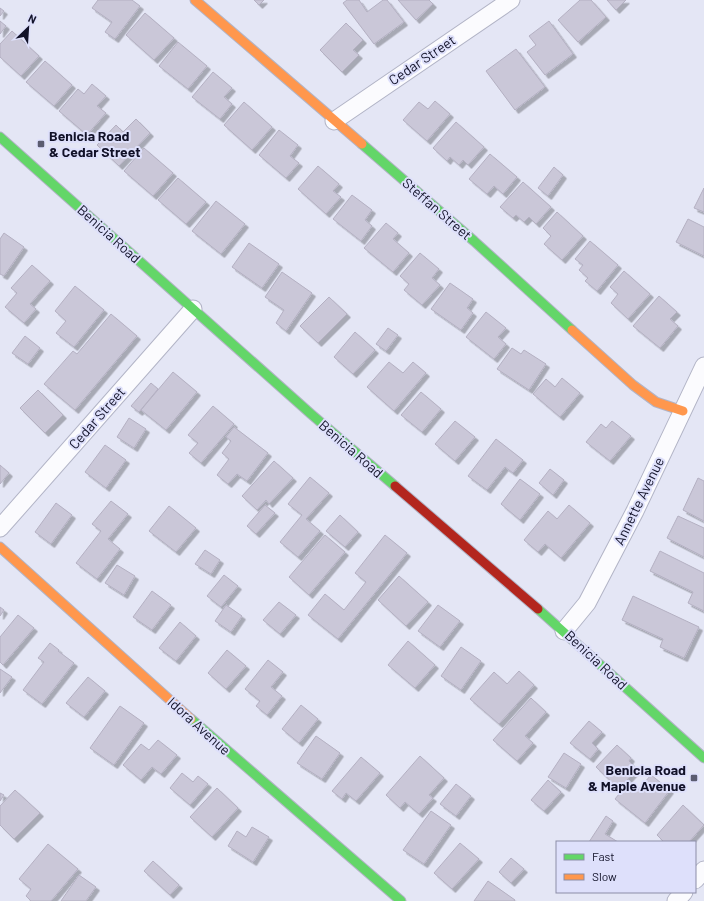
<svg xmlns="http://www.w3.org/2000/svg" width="704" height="901" viewBox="0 0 704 901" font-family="Barlow,sans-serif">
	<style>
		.building { fill: #cac7d8; stroke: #b4b0c2; filter: url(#shadow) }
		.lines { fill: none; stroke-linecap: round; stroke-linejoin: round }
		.street-casing { stroke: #b2b4c6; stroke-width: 19 }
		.fast-casing { stroke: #b2b4c6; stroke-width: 11 }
		.slow-casing { stroke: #b2b4c6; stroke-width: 11 }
		.jam-casing { stroke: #b2b4c6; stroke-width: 11 }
		.street { stroke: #fbfbfe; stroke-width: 17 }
		.fast { stroke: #63d668; stroke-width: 9 }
		.slow { stroke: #ff974d; stroke-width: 9 }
		.jam { stroke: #b3261e; stroke-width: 9 }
		.poi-dot { fill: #5b5c70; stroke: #dee0fb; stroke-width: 1.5 }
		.labels { text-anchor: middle; stroke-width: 4; stroke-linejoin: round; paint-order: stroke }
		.street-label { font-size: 14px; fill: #111128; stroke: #dee0fb }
		.poi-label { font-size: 14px; font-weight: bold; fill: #111128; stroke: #dee0fb; text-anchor: start }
	</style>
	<defs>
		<filter id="shadow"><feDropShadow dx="3.5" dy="3.5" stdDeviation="0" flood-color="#0004"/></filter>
	</defs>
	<rect width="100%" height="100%" fill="#e4e6f5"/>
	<!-- building -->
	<g class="building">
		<polygon points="98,0 132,0 140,6 115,39 105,32 112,22 92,8"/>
		<polygon points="254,0 264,0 259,5"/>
		<polygon points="347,0 359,0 367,12 383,0 387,0 404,22 374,44 343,3"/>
		<polygon points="398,0 429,0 433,4 416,20"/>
		<polygon points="580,0 591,0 606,17 578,42 558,20"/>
		<polygon points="607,0 626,0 616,10"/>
		<polygon points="0,8 4,11 0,16"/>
		<polygon points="145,13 174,38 154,60 126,35"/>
		<polygon points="0,21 6,26 0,34"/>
		<polygon points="549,21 573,54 545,75 527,52 536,45 529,36"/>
		<polygon points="346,23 363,40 353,50 359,55 342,72 320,50"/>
		<polygon points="12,31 39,56 21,76 0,57 0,44"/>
		<polygon points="178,42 207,66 188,89 159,66"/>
		<polygon points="516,49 545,87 515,110 486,71"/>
		<polygon points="45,61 72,85 54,106 26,82"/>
		<polygon points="213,72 232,88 224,97 232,104 220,119 192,97"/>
		<polygon points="92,84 106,96 97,106 106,113 87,135 59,111 78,89 84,94"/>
		<polygon points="435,101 450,114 427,141 403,120 419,102 428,109"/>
		<polygon points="244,102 272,127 252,150 224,125"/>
		<polygon points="136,119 150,133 119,166 97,145 116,125 123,132"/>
		<polygon points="456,122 484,147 468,165 463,160 459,165 450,157 447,161 433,148"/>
		<polygon points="279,130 298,145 290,156 299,163 286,178 259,155"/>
		<polygon points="144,148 173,173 153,196 124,171"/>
		<polygon points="490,154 517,177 503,194 494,186 487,194 469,179"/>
		<polygon points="318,166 339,184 333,191 341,197 326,214 298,189"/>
		<polygon points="554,167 563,175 548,196 538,188"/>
		<polygon points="178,178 206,202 186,224 158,200"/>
		<polygon points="523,182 551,207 536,224 529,217 524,222 516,215 513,218 500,207"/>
		<polygon points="704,188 704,212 694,208"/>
		<polygon points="352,195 372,210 365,220 372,226 361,241 333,219"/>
		<polygon points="216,201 245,224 221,254 192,231"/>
		<polygon points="557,212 583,236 562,260 544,244 551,236 543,228"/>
		<polygon points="688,219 704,227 704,256 676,242"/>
		<polygon points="386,223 398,233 393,239 409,253 393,272 364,248"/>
		<polygon points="4,233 24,247 4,276 0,274 0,239"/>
		<polygon points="590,241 618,265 597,291 585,281 588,278 579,270 583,265 575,259"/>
		<polygon points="249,243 279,264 262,288 232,267"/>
		<polygon points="420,253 439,269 432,278 440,285 422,305 404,290 409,284 400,276"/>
		<polygon points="32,265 50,281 30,304 36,309 24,323 5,307 17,293 11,288"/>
		<polygon points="624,271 650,294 628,319 611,303 618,294 610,287"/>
		<polygon points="282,272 312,293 286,331 276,323 284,310 265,297"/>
		<polygon points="450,283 473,299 467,308 473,313 461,330 431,309"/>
		<polygon points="75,286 104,310 74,347 56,333 66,321 55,311"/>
		<polygon points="659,296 677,312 670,319 678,326 660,348 633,326"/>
		<polygon points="329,297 347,314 318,343 300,326"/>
		<polygon points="486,312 506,328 498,337 506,344 494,359 466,337"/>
		<polygon points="111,314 137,336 75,410 44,384 73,351 77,354"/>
		<polygon points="388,328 398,335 386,351 376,344"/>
		<polygon points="355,332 375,350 353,374 334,357"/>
		<polygon points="25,336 40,348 28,364 12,353"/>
		<polygon points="512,348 521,354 524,350 546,364 529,390 497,369"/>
		<polygon points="389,362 403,373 413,362 426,373 394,411 367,387"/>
		<polygon points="173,372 197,392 166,430 141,410"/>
		<polygon points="562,378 580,393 560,417 533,394 546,379 555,387"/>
		<polygon points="151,383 158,389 139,412 131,406"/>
		<polygon points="38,390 63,415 45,433 20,408"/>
		<polygon points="421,392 441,409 422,432 401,415"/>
		<polygon points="213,406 234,424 201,463 189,453 198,443 188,435"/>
		<polygon points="129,418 146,429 134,448 117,437"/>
		<polygon points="455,421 475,437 455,461 435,444"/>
		<polygon points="612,421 631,436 610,461 586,442 601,424 606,428"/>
		<polygon points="234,427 268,453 247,481 237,474 228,484 217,475 229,459 222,453 231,441 226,437"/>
		<polygon points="496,439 523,460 513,473 505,467 487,490 468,476"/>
		<polygon points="105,445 126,460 106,488 85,472"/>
		<polygon points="274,461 293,478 269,504 266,500 257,510 242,496"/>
		<polygon points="0,465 9,473 0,484"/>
		<polygon points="550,469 564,480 553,495 539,483"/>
		<polygon points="310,477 329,493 306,519 320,531 298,557 280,542 302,515 288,504"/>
		<polygon points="698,478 704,481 704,521 683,510"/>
		<polygon points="520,479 540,494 520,520 501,504"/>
		<polygon points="111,501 128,514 108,539 120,549 97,579 76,563 101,531 92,524"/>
		<polygon points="56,503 72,515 51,544 35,532"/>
		<polygon points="265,505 275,513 256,534 247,526"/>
		<polygon points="569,505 590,523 561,558 545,544 538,552 524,540 548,511 557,519"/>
		<polygon points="169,506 196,528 176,552 149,531"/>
		<polygon points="340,515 358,532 345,547 326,531"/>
		<polygon points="678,516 704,528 704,557 667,538"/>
		<polygon points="325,535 345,552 309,595 289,577"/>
		<polygon points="385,535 407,553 338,639 308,615 325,594 344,610 366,582 355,573"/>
		<polygon points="205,550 220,560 211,574 195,564"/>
		<polygon points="660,551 704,573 704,611 688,603 693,592 650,571"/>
		<polygon points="117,565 135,576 124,595 105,583"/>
		<polygon points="224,575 238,586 221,607 207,596"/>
		<polygon points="399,576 428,602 406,626 378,600"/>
		<polygon points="152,591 171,605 152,630 133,617"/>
		<polygon points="633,596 699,627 684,658 660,647 663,639 622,620"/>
		<polygon points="279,602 296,615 280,634 263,620"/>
		<polygon points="226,605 242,616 231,632 215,621"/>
		<polygon points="438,605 460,621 440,647 418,631"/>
		<polygon points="0,607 4,610 0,616"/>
		<polygon points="18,615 34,628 3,665 0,662 0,637"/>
		<polygon points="180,622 196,636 176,661 159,648"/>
		<polygon points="408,641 435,665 415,688 388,665"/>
		<polygon points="50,643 59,650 58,651 74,663 42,704 23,690 44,662 38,658"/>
		<polygon points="461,647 481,661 461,690 441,676"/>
		<polygon points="227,650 246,666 226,689 208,673"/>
		<polygon points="268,660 283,672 271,687 282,696 267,715 256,706 260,701 245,689"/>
		<polygon points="0,669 12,677 0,693"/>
		<polygon points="519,671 534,685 499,724 470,699 494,672 507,684"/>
		<polygon points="88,677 105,691 84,717 66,703"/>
		<polygon points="531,698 546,712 525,736 533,743 517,761 493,740"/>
		<polygon points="301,705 318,719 299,743 282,729"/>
		<polygon points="120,706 144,723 114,765 90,748"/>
		<polygon points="589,721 602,732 592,743 598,749 590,759 570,743"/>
		<polygon points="316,736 340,753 322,779 297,763"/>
		<polygon points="158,740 177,755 161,774 152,767 141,780 123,765 141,744 149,750"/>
		<polygon points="617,745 631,758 629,761 637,769 619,789 596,767"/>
		<polygon points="564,753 581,764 566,788 548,777"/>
		<polygon points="420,756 444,778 429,795 433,798 419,814 405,802 400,808 386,795"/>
		<polygon points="361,757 380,773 356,801 346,793 342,799 332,791"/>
		<polygon points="182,773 193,782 198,776 208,784 190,805 170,788"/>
		<polygon points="651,775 670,790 645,823 615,799 628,783 637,791"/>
		<polygon points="548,780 561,792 544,811 531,800"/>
		<polygon points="456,784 471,796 456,816 440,804"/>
		<polygon points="217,788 238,808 212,837 190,817"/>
		<polygon points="15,790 40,813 14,839 0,825 0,806"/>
		<polygon points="0,793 4,795 0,801"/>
		<polygon points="683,805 704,825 689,842 664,842 657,835"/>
		<polygon points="431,811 451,825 424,864 403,850"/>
		<polygon points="606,816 613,821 605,834 618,842 589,842"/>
		<polygon points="252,827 269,837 253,862 228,846 237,831 246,837"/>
		<polygon points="460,843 479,859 452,889 434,873"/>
		<polygon points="48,844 78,869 51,901 31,901 26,896 31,889 19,879"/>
		<polygon points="511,858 524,869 511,883 499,872"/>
		<polygon points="153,861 179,885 170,895 144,871"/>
		<polygon points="79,875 96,887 86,901 61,901"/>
		<polygon points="488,881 515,900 514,901 474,901"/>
	</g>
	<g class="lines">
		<!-- street casing -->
		<g class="street-casing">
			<g id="street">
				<polyline points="334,121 511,0"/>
				<polyline points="0,528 193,309"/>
				<polyline points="564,631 587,603 635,511 704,366"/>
				<polyline points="695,880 704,870"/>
				<polyline points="676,901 684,892"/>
			</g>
		</g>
		<!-- fast casing -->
		<g class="fast-casing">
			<g id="fast">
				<polyline points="0,137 311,414 395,486"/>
				<polyline points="362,144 474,241 572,330"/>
				<polyline points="538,609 704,758"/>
				<polyline points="191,719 401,901"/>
			</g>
		</g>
		<!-- slow casing -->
		<g class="slow-casing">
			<g id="slow">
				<polyline points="195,0 362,144"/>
				<polyline points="572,330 633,385 656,402 683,411"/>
				<polyline points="0,547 191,719"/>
			</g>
		</g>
		<!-- jam casing -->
		<g class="jam-casing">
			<polyline id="jam" points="395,486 538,609"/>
		</g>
		<!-- street -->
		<use href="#street" class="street"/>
		<!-- fast -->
		<use href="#fast" class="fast"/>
		<!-- slow -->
		<use href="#slow" class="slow"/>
		<!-- jam -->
		<use href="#jam" class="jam"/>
	</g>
	<!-- markers -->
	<g class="poi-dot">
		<rect x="37" y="140" width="8" height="8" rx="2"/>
		<rect x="690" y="774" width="8" height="8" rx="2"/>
	</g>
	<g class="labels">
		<!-- street labels -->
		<g class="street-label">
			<text transform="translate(422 60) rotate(-34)" y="5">Cedar Street</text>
			<text transform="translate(437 209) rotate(41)" y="5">Steffan Street</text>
			<text transform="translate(109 234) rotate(42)" y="5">Benicia Road</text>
			<text transform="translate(97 418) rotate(-49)" y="5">Cedar Street</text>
			<text transform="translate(351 449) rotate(41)" y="5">Benicia Road</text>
			<text transform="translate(639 501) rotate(-64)" y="5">Annette Avenue</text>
			<text transform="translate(596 660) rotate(43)" y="5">Benicia Road</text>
			<text transform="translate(199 726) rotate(42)" y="5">Idora Avenue</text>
		</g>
		<!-- poi labels -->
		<g class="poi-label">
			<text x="49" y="141">Benicia Road<tspan x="49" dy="16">&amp; Cedar Street</tspan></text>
			<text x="686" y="775" text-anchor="end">Benicia Road<tspan x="686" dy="16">&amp; Maple Avenue</tspan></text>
		</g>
	</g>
	<!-- legend -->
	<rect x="556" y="841" width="140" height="52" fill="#dee0fb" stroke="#8c8da7"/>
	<rect x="564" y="854" width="20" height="6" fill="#63d668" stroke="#8c8da7"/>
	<text x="592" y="861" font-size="12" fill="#111128">Fast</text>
	<rect x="564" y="874" width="20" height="6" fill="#ff974d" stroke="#8c8da7"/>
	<text x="592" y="881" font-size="12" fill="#111128">Slow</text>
	<!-- north arrow -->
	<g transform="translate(28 28) rotate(25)" stroke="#dee0fb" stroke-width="3" paint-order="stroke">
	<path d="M0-3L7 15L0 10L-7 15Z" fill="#111128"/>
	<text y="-6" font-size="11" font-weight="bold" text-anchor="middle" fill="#111128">N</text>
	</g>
</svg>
